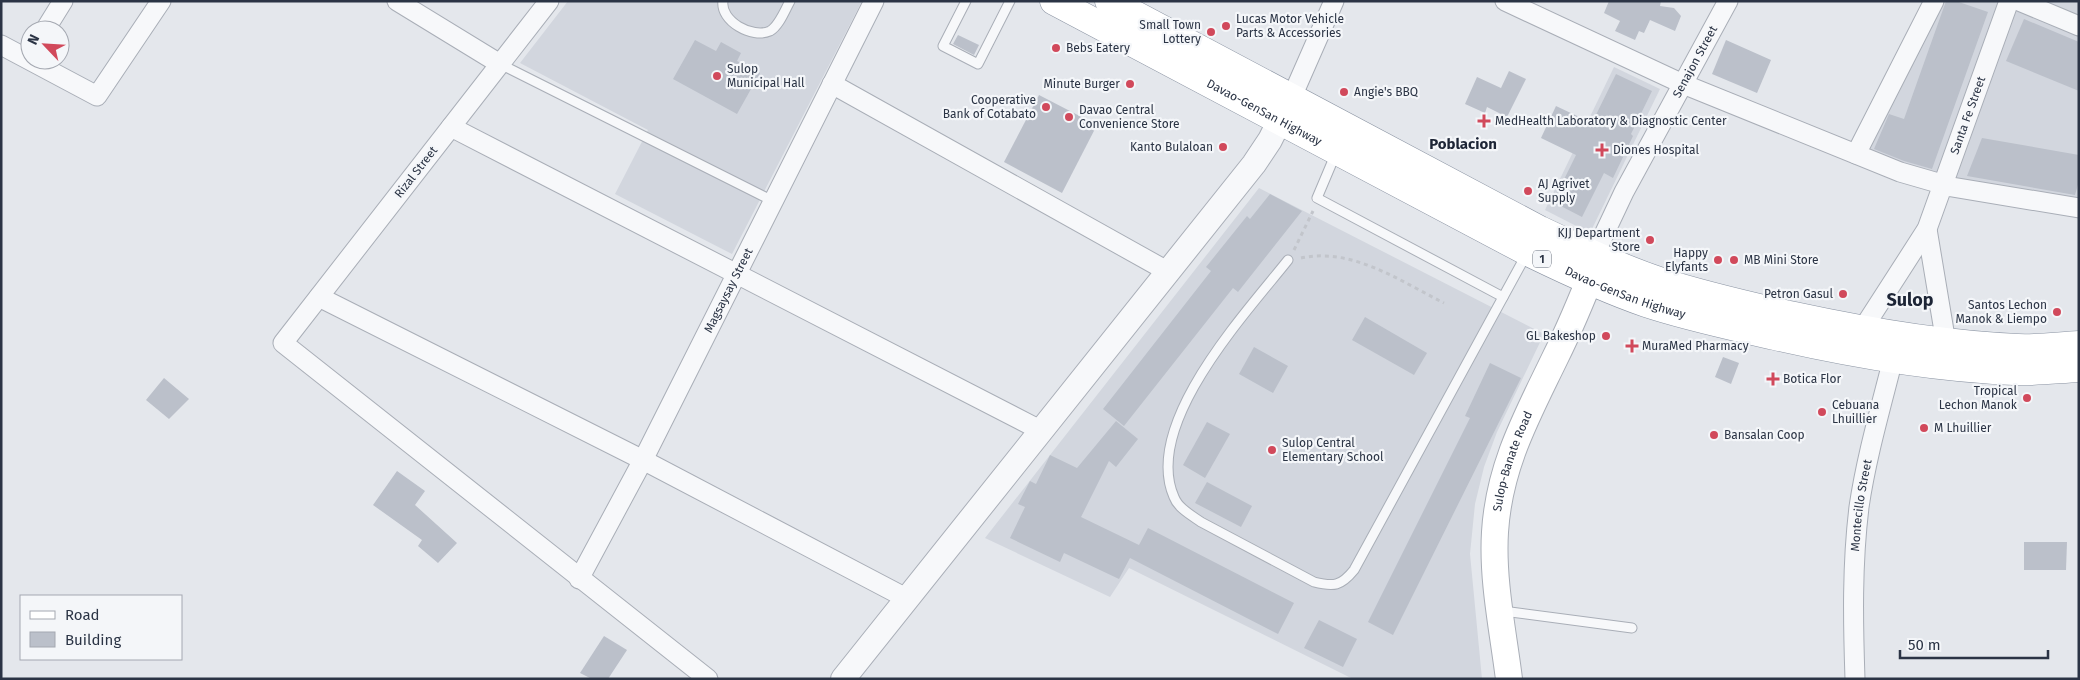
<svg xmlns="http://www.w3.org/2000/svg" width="2080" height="680" viewBox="0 0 2080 680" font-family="'Fira Sans',sans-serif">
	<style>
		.built { fill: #d2d6de }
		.building { fill: #bbc0ca }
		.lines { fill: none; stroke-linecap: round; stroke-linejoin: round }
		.service-casing { stroke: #a9aeb7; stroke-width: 11 }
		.minor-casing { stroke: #a9aeb7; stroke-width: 21 }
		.tertiary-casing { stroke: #a9aeb7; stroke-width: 26 }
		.secondary-casing { stroke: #a9aeb7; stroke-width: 28 }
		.trunk-casing { stroke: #8b94a3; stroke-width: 29 }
		.path { stroke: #c2c5cb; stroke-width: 3; stroke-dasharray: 4 4; stroke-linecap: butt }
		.service { stroke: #f7f8fa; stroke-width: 9 }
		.minor { stroke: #f7f8fa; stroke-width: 19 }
		.tertiary { stroke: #f7f8fa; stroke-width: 24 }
		.secondary { stroke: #fff; stroke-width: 26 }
		.trunk { stroke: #fff; stroke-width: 28 }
		.poi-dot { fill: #d1495b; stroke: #f4f6f9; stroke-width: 2 }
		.labels { text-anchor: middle; stroke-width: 4.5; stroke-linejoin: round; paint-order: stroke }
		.shield { fill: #f4f6f9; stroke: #676e7b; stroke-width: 1 }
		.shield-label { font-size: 11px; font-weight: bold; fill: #2b3445 }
		.poi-label { font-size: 12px; fill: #2b3445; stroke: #f4f6f9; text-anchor: start }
		.street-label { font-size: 12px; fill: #2b3445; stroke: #f4f6f9 }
		.quarter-label { font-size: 15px; font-weight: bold; fill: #1d2536; stroke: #f4f6f9 }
		.district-label { font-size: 18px; font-weight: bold; fill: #1d2536; stroke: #f4f6f9 }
	</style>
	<rect width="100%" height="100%" fill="#e4e7ec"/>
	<!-- built -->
	<g class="built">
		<polygon points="568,1 862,1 732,254 615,194 648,130 520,63"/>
		<polygon points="1941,1 2079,1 2079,202 1962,184 1865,151"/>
		<polygon points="1614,67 1660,89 1590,233 1545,210"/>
		<polygon points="1259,188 1544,334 1497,432 1484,467 1475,504 1470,554 1482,679 1353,679 1129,568 1110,597 985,538"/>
	</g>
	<!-- building -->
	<g class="building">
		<polygon points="1609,1 1661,1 1660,6 1674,8 1681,16 1675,31 1650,20 1644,33 1639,31 1635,40 1615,31 1620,21 1604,13"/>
		<polygon points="1946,1 1956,1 1988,12 1932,169 1904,161 1874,149 1889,114 1904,119"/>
		<polygon points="2024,19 2079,42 2079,91 2006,61"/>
		<polygon points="958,35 979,45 974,55 953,44"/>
		<polygon points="695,40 716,51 721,42 741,53 737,61 760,73 737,114 673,79"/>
		<polygon points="1726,40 1771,60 1757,93 1712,74"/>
		<polygon points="1509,71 1526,79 1507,117 1487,107 1485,113 1465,104 1477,77 1501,88"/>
		<polygon points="1616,74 1652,91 1631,134 1633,136 1613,178 1604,173 1582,217 1553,202 1576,155 1541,138 1556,106 1592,123"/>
		<polygon points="1039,95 1097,125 1062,193 1004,162"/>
		<polygon points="1982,138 2079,155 2079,181 2075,195 1967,176"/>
		<polygon points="1270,194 1302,211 1238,292 1233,288 1124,426 1103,409 1211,271 1206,267 1247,216 1250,219"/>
		<polygon points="1365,317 1427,353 1414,375 1352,340"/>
		<polygon points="1254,347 1288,366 1273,393 1239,374"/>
		<polygon points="1723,357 1739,363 1731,384 1715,377"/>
		<polygon points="1490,363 1521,378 1393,635 1368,622 1470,418 1465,416"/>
		<polygon points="164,378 189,399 169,419 146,400"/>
		<polygon points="1116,421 1138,439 1116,467 1109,461 1081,517 1139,545 1148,528 1294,603 1278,634 1130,558 1119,579 1064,553 1060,562 1010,538 1025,507 1018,504 1030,481 1036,484 1050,455 1077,468"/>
		<polygon points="1207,422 1230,434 1205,478 1183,465"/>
		<polygon points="397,471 425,491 415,505 457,543 438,563 418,546 422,540 373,505"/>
		<polygon points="1207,482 1252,506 1241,527 1195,503"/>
		<polygon points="2024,542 2067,542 2066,570 2024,570"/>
		<polygon points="1319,620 1357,639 1343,667 1304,648"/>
		<polygon points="604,636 627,650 608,679 592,679 580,673"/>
	</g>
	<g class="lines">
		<!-- service casing -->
		<g class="service-casing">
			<g id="service">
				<path d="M723,1C720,21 752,39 770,31C779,26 785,10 790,1"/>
				<polyline points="966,1 943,46 978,64 1010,1"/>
				<polyline points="500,64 773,201"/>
				<polyline points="1336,153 1317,198 1503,297"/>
				<path d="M1288,260C1246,313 1142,424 1174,497C1178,508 1191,515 1201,522L1314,582C1334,587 1341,586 1354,570L1526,255"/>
				<polyline points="1503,611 1632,628"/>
			</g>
		</g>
		<!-- minor casing -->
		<g class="minor-casing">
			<g id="minor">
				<polyline points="397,1 500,64"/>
				<polyline points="549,1 283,343 708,679"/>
				<polyline points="1505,1 1683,84 1900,172 1952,187 2079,208"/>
				<polyline points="2019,1 2079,26"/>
				<polyline points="45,30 63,1"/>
				<polyline points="1,45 97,96 161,1"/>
				<polyline points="832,84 1167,271"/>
				<polyline points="1291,99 1334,1"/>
				<polyline points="451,127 1040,430"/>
				<polyline points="1856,154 1934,1"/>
				<polyline points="1927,229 1946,343"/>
				<path id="s1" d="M1599,258V245L1624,192L1728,1"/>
				<polyline points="319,297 643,460 906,598"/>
				<path id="s2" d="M1862,330L1927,229L2009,1"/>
				<path id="s3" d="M579,579L643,460L874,1"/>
				<path id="s4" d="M1855,679C1853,621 1852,565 1859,507C1867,453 1883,400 1896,347"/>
			</g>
		</g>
		<!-- tertiary casing -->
		<g class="tertiary-casing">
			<polyline id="tertiary" points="843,679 1254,164 1270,140 1288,104"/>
		</g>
		<!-- secondary casing -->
		<g class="secondary-casing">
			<g id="secondary">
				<path id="s5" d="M1509,679C1503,631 1492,580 1495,532C1499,466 1527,416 1555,358C1571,326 1584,294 1597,261"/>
			</g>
		</g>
		<!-- trunk casing -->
		<g class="trunk-casing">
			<g id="trunk">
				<path id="s6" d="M1054,1L1528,252C1567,271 1605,289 1646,303C1688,317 1732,326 1775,336C1854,354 1933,368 2014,371C2036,372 2058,369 2079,368"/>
				<path d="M1109,1L1540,230C1580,249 1620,268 1662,282C1705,296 1750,306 1794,316C1868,332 1943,345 2018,348C2038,349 2059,346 2079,345"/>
			</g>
		</g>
		<!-- path -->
		<g class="path">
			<polyline points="1294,250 1313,211"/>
			<path d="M1301,258C1352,247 1400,281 1444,303"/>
		</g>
		<!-- service -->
		<use href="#service" class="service"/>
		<!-- minor -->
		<use href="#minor" class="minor"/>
		<!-- tertiary -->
		<use href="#tertiary" class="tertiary"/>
		<!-- secondary -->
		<use href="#secondary" class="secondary"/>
		<!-- trunk -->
		<use href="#trunk" class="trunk"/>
	</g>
	<!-- markers -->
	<g class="poi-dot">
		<circle cx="1226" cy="26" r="5"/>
		<circle cx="1211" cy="32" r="5"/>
		<circle cx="1056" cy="48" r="5"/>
		<circle cx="717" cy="76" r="5"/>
		<circle cx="1130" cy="84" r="5"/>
		<circle cx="1344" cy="92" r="5"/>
		<circle cx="1046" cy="107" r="5"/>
		<circle cx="1069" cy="117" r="5"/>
		<path d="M1481.5 113.5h5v5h5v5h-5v5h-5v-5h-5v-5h5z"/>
		<circle cx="1223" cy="147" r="5"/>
		<path d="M1599.5 142.5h5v5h5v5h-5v5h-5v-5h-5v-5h5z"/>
		<circle cx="1528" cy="191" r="5"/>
		<circle cx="1650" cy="240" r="5"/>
		<circle cx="1718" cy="260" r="5"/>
		<circle cx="1734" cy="260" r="5"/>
		<circle cx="1843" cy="294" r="5"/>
		<circle cx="2057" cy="312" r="5"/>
		<circle cx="1606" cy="336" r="5"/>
		<path d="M1629.5 338.5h5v5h5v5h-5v5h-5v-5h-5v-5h5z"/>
		<path d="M1770.5 371.5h5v5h5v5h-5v5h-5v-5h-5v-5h5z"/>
		<circle cx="2027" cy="398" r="5"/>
		<circle cx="1822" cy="412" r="5"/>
		<circle cx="1924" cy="428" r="5"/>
		<circle cx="1714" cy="435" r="5"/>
		<circle cx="1272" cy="450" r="5"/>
	</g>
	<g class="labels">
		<!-- shield labels -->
		<rect class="shield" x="1533" y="250.5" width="18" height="17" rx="4"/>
		<g class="shield-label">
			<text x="1542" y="263">1</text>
		</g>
		<!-- poi labels -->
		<g class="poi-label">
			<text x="1236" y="23">Lucas Motor Vehicle<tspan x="1236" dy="14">Parts &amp; Accessories</tspan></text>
			<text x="1201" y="29" text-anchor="end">Small Town<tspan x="1201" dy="14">Lottery</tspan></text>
			<text x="1066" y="52">Bebs Eatery</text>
			<text x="727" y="73">Sulop<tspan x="727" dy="14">Municipal Hall</tspan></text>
			<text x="1120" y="88" text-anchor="end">Minute Burger</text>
			<text x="1354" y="96">Angie's BBQ</text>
			<text x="1036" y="104" text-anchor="end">Cooperative<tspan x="1036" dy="14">Bank of Cotabato</tspan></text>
			<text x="1079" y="114">Davao Central<tspan x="1079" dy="14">Convenience Store</tspan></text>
			<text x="1495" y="125">MedHealth Laboratory &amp; Diagnostic Center</text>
			<text x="1213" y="151" text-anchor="end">Kanto Bulaloan</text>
			<text x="1613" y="154">Diones Hospital</text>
			<text x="1538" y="188">AJ Agrivet<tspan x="1538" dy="14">Supply</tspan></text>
			<text x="1640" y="237" text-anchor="end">KJJ Department<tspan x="1640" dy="14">Store</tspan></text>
			<text x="1708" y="257" text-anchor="end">Happy<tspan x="1708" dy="14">Elyfants</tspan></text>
			<text x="1744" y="264">MB Mini Store</text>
			<text x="1833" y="298" text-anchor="end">Petron Gasul</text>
			<text x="2047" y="309" text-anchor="end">Santos Lechon<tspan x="2047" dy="14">Manok &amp; Liempo</tspan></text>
			<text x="1596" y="340" text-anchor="end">GL Bakeshop</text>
			<text x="1642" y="350">MuraMed Pharmacy</text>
			<text x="1783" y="383">Botica Flor</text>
			<text x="2017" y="395" text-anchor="end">Tropical<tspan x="2017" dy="14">Lechon Manok</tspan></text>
			<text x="1832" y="409">Cebuana<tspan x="1832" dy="14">Lhuillier</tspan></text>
			<text x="1934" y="432">M Lhuillier</text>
			<text x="1724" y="439">Bansalan Coop</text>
			<text x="1282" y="447">Sulop Central<tspan x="1282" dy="14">Elementary School</tspan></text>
		</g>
		<!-- street labels -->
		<g class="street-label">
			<text dy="4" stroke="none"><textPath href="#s1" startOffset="220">Senajon Street</textPath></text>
			<text dy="4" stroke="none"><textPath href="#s6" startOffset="238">Davao-GenSan Highway</textPath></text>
			<text dy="4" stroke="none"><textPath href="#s2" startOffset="241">Santa Fe Street</textPath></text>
			<text transform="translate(416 172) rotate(-52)" y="4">Rizal Street</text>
			<text dy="4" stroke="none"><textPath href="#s3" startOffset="325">Magsaysay Street</textPath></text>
			<text dy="4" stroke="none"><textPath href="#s6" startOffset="642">Davao-GenSan Highway</textPath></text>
			<text dy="4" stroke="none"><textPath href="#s5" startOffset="221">Sulop-Banate Road</textPath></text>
			<text dy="4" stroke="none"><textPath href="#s4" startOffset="174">Montecillo Street</textPath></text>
		</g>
		<!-- quarter labels -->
		<g class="quarter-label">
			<text x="1463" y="149">Poblacion</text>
		</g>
		<!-- district labels -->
		<g class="district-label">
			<text x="1910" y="306">Sulop</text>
		</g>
	</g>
	<!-- border -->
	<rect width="2080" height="680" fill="none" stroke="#2b3445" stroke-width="5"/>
	<!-- legend -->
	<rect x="20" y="595" width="162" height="65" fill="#f4f6f9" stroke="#a4a8b1"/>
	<rect x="30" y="611" width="25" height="8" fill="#ffffff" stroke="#a4a8b1"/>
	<text x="65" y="620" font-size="15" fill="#2b3445">Road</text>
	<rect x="30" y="632" width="25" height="15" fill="#bbc0ca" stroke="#a4a8b1"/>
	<text x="65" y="645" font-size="15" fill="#2b3445">Building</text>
	<!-- north arrow -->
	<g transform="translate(45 45) rotate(295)"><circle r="24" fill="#f4f6f9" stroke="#a4a8b1"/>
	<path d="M0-4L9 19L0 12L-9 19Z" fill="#d1495b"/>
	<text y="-8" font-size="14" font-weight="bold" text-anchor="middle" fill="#2b3445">N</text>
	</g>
	<!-- scale -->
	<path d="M1900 650v8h148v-8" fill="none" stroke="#2b3445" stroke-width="2.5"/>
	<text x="1908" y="650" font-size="15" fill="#2b3445" stroke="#f4f6f9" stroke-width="4" paint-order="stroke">50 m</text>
</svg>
